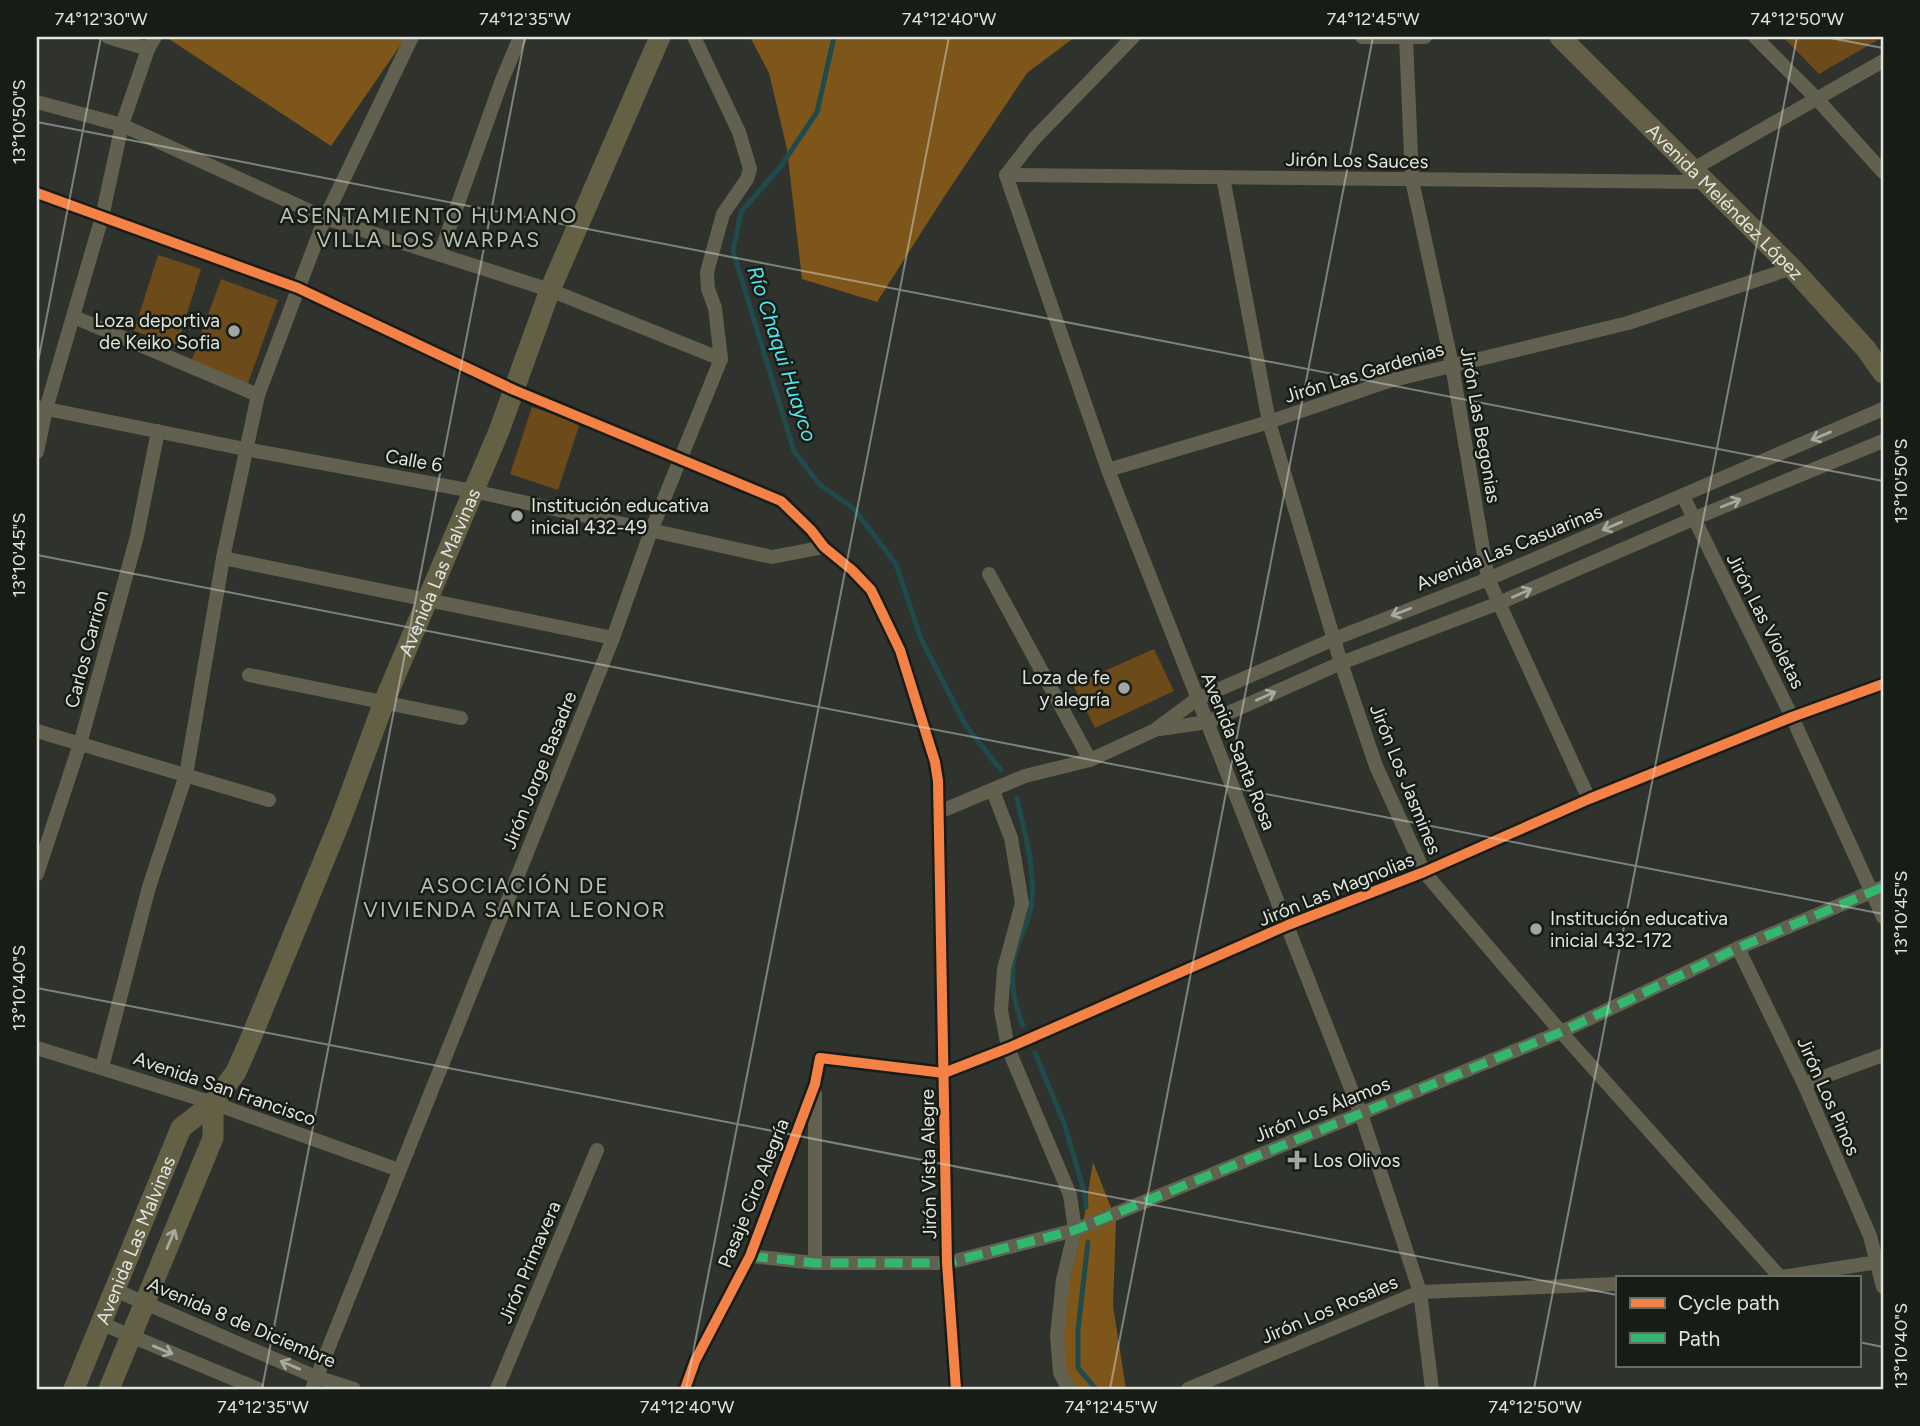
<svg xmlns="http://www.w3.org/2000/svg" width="1920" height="1426" viewBox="0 0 1920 1426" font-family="Figtree,sans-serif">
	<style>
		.green { fill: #6d4a19 }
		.forest { fill: #7f561a }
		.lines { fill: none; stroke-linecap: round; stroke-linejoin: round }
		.stream { stroke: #204b4d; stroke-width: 5 }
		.street { stroke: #62604e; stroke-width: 14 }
		.secondary { stroke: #636046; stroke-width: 21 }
		.quiet { stroke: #33b770; stroke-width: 9; stroke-dasharray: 18 9; stroke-linecap: butt }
		.cycleway-casing { stroke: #181c16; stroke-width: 15 }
		.cycleway { stroke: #f48246; stroke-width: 10 }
		.oneway { stroke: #a7a99d }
		.oneway2 { stroke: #a8a99a }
		.ticks { fill: none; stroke: #e0e5de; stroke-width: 2; stroke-opacity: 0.45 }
		.poi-dot { fill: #a2a6a0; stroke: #181c16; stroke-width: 2.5 }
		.labels { text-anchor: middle; stroke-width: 5; stroke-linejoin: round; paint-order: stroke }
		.street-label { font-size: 19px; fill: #e0e5de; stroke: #181c16 }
		.poi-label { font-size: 19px; fill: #e0e5de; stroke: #181c16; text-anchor: start }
		.neighbourhood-label { font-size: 21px; letter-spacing: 2px; fill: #b8c2b3; stroke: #181c16 }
		.water-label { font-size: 21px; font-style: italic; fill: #50e8ee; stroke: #181c16 }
		.neatline { fill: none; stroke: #e0e5de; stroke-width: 2.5 }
		.ticks-label { font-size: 18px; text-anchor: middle; fill: #e0e5de }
	</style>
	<rect width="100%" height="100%" fill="#2f322d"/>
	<!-- green -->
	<g class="green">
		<polygon points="1783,37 1883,37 1819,74"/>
		<polygon points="158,255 201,269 177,345 134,331"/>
		<polygon points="221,279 278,300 248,383 191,362"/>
		<polygon points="532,407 580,423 558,490 510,474"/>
		<polygon points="1154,649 1174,691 1095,728 1073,685"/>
	</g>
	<!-- forest -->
	<g class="forest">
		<polygon points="166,37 406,37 331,146"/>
		<polygon points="750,37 1075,37 1027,73 944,197 877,302 802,279 787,149 769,73"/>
		<polygon points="1093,1162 1116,1220 1113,1306 1126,1389 1076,1389 1061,1362 1067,1294 1082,1230"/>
	</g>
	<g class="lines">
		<!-- stream -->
		<g class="stream">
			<polyline points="834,37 817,112 781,166 741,212 733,251 794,451 818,483 854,509 896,564 921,639 966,726 1001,770"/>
			<path d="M1017,798C1024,831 1035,866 1032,900C1031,919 1021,933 1016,951C1008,974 1014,1004 1023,1025"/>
			<polyline points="1035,1053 1064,1123 1085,1194 1086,1207"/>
			<polyline points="1088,1242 1078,1330 1078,1368 1096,1389"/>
		</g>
		<!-- street -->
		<g class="street">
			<polyline points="108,37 148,49"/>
			<polyline points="1133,37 1034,139 1006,175 1108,470 1361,1114 1420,1292 1432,1389"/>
			<polyline points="1362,37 1425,37"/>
			<polyline points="1755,37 1817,99 1883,172"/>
			<polyline points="1406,38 1412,180 1452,365 1488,579 1589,799"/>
			<polyline points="37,102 122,125 325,218 550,290 721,359"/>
			<polyline points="1693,169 1883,61"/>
			<polyline points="1006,175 1707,182"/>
			<polyline points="1223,177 1269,422 1341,663 1376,766 1424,872 1561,1032 1780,1277"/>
			<polyline points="37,193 298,288 514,390 781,501 811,530 824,547 852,570 871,590 900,650 935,762 938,781 947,1263 956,1389"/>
			<polyline points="440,254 502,80 520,37"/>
			<polyline points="74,317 258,395"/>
			<polyline points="37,407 245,449 473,491 772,557 824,547"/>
			<polyline points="37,452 46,409 102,217 122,125 148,49 155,37"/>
			<polyline points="1108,470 1269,422 1389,381 1628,323 1792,268"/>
			<polyline points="1683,496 1792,717 1883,917"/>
			<polyline points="223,558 613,638"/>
			<polyline points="989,574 1090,760"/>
			<polyline points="249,675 461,718"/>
			<polyline points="1160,729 1208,722 1341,663 1499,603 1693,519 1883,441"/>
			<polyline points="37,731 269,800"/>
			<polyline points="993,791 1011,838 1022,903 1004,969 1001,1010 1008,1048 1070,1195 1075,1230 1063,1280 1057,1335 1060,1373 1069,1389"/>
			<polyline points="939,812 1025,776 1090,760 1155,730 1197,699 1334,639 1488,579 1883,409"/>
			<polyline points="37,874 80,744 137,536 158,431"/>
			<polyline points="1738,948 1804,1084 1870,1236 1883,1287"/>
			<polyline points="37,1048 213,1103 399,1170"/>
			<polyline points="102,1067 149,887 186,775 223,558 258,395 325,218 412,37"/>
			<polyline points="1804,1084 1883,1055"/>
			<polyline points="815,1093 815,1263"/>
			<polyline points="750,1256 815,1263 947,1263 1075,1230 1561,1032 1738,948 1883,887"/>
			<polyline points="1782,1277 1878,1262"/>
			<polyline points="115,1290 316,1377 354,1389"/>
			<polyline points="100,1323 258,1389"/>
			<polyline points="312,1389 613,638 651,531 721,359 715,308 708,289 707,272 723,214 747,179 750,169 739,132 694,37"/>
			<polyline points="497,1389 597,1150"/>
			<polyline points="685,1389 695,1361 750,1256 815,1084 820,1058 944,1073 1008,1048 1288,925 1424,872 1589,799 1792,717 1883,684"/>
			<polyline points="1188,1389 1420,1292 1617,1284"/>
		</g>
		<!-- secondary -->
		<g class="secondary">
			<path id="s1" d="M1560,37L1792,268L1866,349L1883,373"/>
			<path id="s2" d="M74,1389L181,1128L213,1103L236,1072L250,1040L341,819L384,702L499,431L550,290L660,37"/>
			<polyline points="109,1389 213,1138 213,1103"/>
		</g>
		<!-- quiet -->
		<polyline class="quiet" points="750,1256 815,1263 947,1263 1075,1230 1561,1032 1738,948 1883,887"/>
		<!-- cycleway casing -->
		<g class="cycleway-casing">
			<g id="cycleway">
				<polyline points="37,193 298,288 514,390 781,501 811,530 824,547 852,570 871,590 900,650 935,762 938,781 947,1263 956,1389"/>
				<polyline points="685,1389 695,1361 750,1256 815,1084 820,1058 944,1073 1008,1048 1288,925 1424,872 1589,799 1792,717 1883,684"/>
			</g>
		</g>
		<!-- cycleway -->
		<use href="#cycleway" class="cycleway"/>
	</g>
	<!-- one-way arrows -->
	<defs><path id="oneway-shaft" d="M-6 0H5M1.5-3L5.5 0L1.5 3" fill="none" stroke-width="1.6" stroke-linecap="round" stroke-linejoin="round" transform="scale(1.75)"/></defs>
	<g class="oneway">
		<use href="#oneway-shaft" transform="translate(1821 436) rotate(157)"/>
		<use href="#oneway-shaft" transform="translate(1731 503) rotate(-22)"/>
		<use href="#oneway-shaft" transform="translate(1612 526) rotate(157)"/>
		<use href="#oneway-shaft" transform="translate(1522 593) rotate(-24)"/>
		<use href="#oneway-shaft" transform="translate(1401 612) rotate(159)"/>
		<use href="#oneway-shaft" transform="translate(1266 696) rotate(-24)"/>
		<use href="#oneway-shaft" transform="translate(163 1350) rotate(23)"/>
		<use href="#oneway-shaft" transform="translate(290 1365) rotate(-157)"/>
	</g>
	<use class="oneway2" href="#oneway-shaft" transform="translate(171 1239) rotate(-67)"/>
	<!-- ticks -->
	<path class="ticks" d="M1825,37L1883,48M37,122L1883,481M37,367L101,37M37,555L1883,914M37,988L1617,1295M1859,1342L1883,1347M262,1389L525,37M686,1389L949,37M1110,1389L1373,37M1534,1389L1797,37"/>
	<!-- markers -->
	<g class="poi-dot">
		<circle cx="234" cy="331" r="7"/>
		<circle cx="517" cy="516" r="7"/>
		<circle cx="1124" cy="688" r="7"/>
		<circle cx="1536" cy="929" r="7"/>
		<path d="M1293.5 1149.5h7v7h7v7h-7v7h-7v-7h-7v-7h7z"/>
	</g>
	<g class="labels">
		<!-- street labels -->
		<g class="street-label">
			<text transform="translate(1357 160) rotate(1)" y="7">Jirón Los Sauces</text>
			<text dy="7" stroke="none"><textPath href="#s1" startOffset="233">Avenida Meléndez López</textPath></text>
			<text transform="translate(1364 372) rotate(-17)" y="7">Jirón Las Gardenias</text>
			<text transform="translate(1481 425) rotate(80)" y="7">Jirón Las Begonias</text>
			<text transform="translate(414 460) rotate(10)" y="7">Calle 6</text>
			<text transform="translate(1509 547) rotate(-22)" y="7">Avenida Las Casuarinas</text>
			<text dy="7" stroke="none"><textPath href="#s2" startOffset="901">Avenida Las Malvinas</textPath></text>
			<text transform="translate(1766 621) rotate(63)" y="7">Jirón Las Violetas</text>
			<text transform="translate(86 649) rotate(-75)" y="7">Carlos Carrion</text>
			<text transform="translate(1239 751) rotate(68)" y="7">Avenida Santa Rosa</text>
			<text transform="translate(539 770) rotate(-68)" y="7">Jirón Jorge Basadre</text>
			<text transform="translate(1406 779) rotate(68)" y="7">Jirón Los Jasmines</text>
			<text transform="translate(1336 889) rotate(-22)" y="7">Jirón Las Magnolias</text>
			<text transform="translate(225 1088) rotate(19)" y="7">Avenida San Francisco</text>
			<text transform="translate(1829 1096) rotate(66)" y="7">Jirón Los Pinos</text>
			<text transform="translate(1322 1109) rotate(-22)" y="7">Jirón Los Álamos</text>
			<text transform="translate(928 1164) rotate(-91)" y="7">Jirón Vista Alegre</text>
			<text transform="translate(753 1193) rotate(-68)" y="7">Pasaje Ciro Alegría</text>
			<text dy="7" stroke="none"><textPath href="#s2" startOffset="161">Avenida Las Malvinas</textPath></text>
			<text transform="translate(529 1262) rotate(-67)" y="7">Jirón Primavera</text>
			<text transform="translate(1329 1309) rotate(-23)" y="7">Jirón Los Rosales</text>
			<text transform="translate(242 1322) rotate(23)" y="7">Avenida 8 de Diciembre</text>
		</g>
		<!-- poi labels -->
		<g class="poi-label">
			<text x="220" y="327" text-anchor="end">Loza deportiva<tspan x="220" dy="22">de Keiko Sofia</tspan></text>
			<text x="531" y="512">Institución educativa<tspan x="531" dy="22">inicial 432-49</tspan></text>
			<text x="1110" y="684" text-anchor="end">Loza de fe<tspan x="1110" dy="22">y alegría</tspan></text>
			<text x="1550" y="925">Institución educativa<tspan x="1550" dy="22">inicial 432-172</tspan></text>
			<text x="1313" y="1167">Los Olivos</text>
		</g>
		<!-- neighbourhood labels -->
		<g class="neighbourhood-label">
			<text x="429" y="223">ASENTAMIENTO HUMANO<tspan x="429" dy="24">VILLA LOS WARPAS</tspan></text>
			<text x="515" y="893">ASOCIACIÓN DE<tspan x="515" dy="24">VIVIENDA SANTA LEONOR</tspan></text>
		</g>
		<!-- water labels -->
		<g class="water-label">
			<text transform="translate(782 354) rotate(72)" y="7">Río Chaqui Huayco</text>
		</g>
	</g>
	<!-- border -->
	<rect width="1920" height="1426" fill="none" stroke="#181c16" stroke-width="77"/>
	<!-- legend -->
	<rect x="1616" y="1276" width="245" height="91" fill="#181c16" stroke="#686c66" stroke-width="2"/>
	<rect x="1630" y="1298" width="35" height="10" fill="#f48246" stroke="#686c66" stroke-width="2"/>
	<text x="1678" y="1310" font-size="21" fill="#e0e5de">Cycle path</text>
	<rect x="1630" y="1333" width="35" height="10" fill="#33b770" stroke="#686c66" stroke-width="2"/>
	<text x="1678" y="1346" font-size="21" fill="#e0e5de">Path</text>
	<rect x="38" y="38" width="1844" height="1350" class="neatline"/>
	<g class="ticks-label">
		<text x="101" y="25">74°12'30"W</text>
		<text x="525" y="25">74°12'35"W</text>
		<text x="949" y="25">74°12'40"W</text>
		<text x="1373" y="25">74°12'45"W</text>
		<text x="1797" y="25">74°12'50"W</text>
		<text transform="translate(19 122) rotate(-90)" y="6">13°10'50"S</text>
		<text transform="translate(1901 481) rotate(-90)" y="6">13°10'50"S</text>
		<text transform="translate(19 555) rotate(-90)" y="6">13°10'45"S</text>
		<text transform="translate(1901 913) rotate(-90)" y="6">13°10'45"S</text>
		<text transform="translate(19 988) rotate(-90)" y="6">13°10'40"S</text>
		<text transform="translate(1901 1346) rotate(-90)" y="6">13°10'40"S</text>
		<text x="263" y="1413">74°12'35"W</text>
		<text x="687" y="1413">74°12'40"W</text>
		<text x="1111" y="1413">74°12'45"W</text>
		<text x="1535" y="1413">74°12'50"W</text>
	</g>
</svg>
